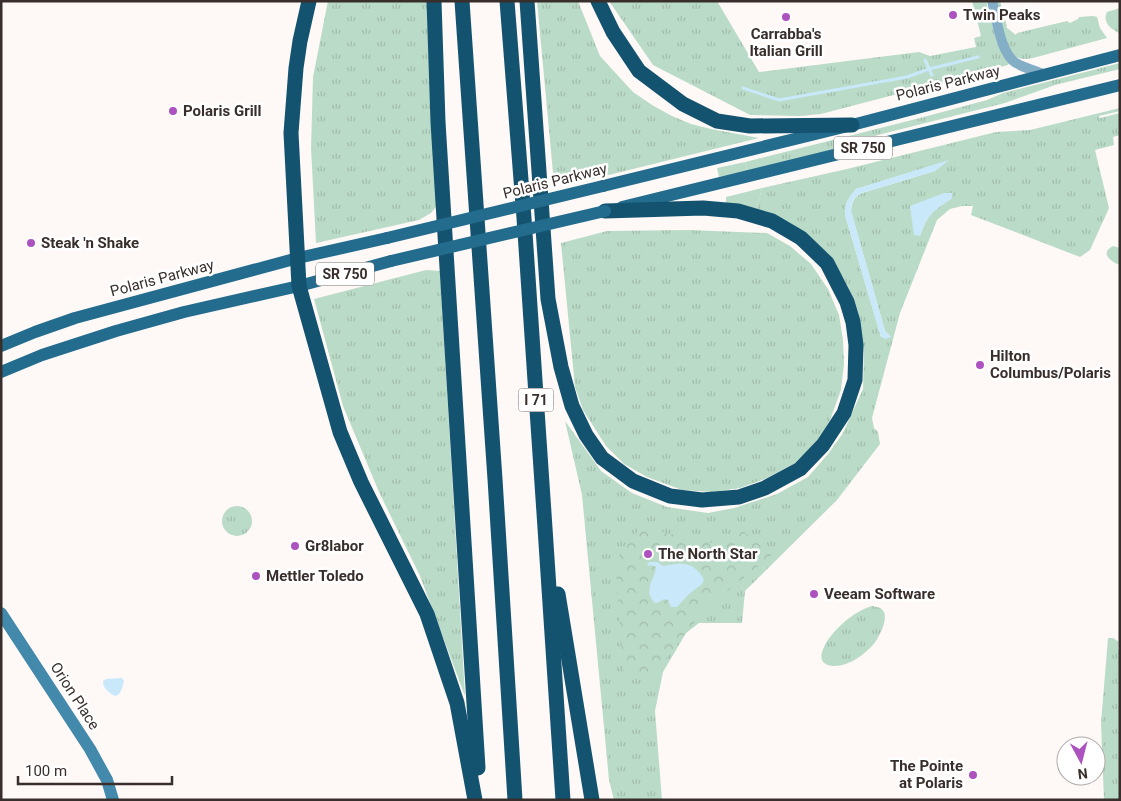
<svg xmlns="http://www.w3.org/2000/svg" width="1121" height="801" viewBox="0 0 1121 801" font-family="Roboto,sans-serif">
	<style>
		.grass { fill: url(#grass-tufts); fill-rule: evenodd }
		.park { fill: url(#park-crowns) }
		.garden { fill: #badbc7 }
		.water { fill: #c9e8fa }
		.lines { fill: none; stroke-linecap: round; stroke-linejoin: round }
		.stream { stroke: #c9e8fa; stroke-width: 3 }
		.minor { stroke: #83aec6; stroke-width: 10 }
		.secondary { stroke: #4389ab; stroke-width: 12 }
		.primary { stroke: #236c8d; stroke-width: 12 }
		.motorway { stroke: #13536f; stroke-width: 15 }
		.primary-bridge { stroke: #236c8d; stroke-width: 12 }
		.poi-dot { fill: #ac53bf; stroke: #fff; stroke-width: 2 }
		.labels { text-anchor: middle; stroke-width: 5; stroke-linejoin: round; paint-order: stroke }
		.shield { fill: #fff; stroke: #746d6b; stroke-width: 1 }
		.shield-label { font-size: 14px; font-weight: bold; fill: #382e2b }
		.poi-label { font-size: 15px; font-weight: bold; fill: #382e2b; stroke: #fff; text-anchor: start }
		.street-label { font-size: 15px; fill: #382e2b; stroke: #fff }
	</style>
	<defs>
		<pattern id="grass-tufts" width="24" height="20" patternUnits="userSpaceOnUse" patternTransform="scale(1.25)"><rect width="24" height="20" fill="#badbc7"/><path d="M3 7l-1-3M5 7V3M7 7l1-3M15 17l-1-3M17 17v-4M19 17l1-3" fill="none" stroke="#a1bcab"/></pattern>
		<pattern id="park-crowns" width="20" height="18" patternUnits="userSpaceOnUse" patternTransform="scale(1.25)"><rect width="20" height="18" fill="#badbc7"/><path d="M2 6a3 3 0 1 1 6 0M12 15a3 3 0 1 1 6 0" fill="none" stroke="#a1bcab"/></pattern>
	</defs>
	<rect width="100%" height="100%" fill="#fef9f7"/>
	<!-- grass -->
	<g class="grass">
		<polygon points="328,1 427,1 440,202 431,213 419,220 316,243 311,148 313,77"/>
		<polygon points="537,1 578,1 600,56 633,92 652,105 672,116 691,124 711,129 759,138 572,184 553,173"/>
		<polygon points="609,1 717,1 759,72 919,52 930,56 976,47 974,38 981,36 972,1 986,1 997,43 1009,63 1008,65 821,114 801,116 750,115 653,65"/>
		<path d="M996,1H1000L1007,26L1006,27L1016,35L1017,33L1067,21L1070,23L1078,19L1079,17L1093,16L1097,17L1100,28L1107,38L1033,58C1010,63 1008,47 1003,29C1001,20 999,11 996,1Z"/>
		<path d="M1120,8V33C1111,30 1102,22 1107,12Z"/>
		<polygon points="1120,63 1120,69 1055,85 1005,103 878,135 840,148 747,171 745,162 920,118 987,100 1003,93"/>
		<path d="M1120,108V111L1099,116L1100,118L1120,113V135L1113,137L1114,145L1095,150L1109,208L1090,250L1080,257L971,215L973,206H962L950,209L937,220L900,313L872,418L874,428L878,432L880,444L837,500L745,591L742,623H699L686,633L663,672L655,711L662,800H614L609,780L582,495L565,421L601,471L632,493L667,507L708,513L734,508L777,494L808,477L828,454L843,433L863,389L864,353L859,320L848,287L828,255L756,210L762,188L847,169L996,132L1030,130ZM947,161L935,171L862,193C854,197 852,201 851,211L885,331L891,337H881L845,215C845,202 848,199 856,189ZM952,198C933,211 928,213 920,236L910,206Z"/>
		<polygon points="688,230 767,233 790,246 811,264 828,289 839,315 843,340 844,364 841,390 830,420 817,442 795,463 765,479 740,488 712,492 682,490 647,477 624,464 606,446 583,410 575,387 561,243 607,231"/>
		<polygon points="426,270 440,271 465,696 420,576 379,492 343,406 314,299"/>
		<circle cx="237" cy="521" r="15"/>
		<path d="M872,606C874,606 878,607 880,608C892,614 879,638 873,645C866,652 857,660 848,663C835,669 814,667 824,647C832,630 854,611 872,606Z"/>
		<polygon points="1108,638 1113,638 1119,642 1118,649 1120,650 1120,800 1104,800 1101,723"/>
	</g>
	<!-- park -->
	<polygon class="park" points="641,527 710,543 743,531 772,555 705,609 656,671 624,676 615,561"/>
	<!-- garden -->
	<g class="garden">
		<polygon points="745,162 747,171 719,177 717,168"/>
		<polygon points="762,188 756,210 726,203 726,197"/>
		<path d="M1113,246L1120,248V265C1111,262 1099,253 1113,246Z"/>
	</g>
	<!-- water -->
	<g class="water">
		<path d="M949,160L935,171L862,193C854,197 851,201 851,211L885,331L891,337L886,339L881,337L845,215C845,202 848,199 856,189Z"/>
		<path d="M944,193H952V198C933,212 928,213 920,236L914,235L910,206Z"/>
		<path d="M650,562H657L663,566C681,562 695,561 704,580L702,584L688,595L677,607H671L668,600C662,597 660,603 655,603C642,589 655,580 656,567L651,565L648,566L647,564Z"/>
		<path d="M122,678L124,681C122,689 119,702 109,692C105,689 103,686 103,681L106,679Z"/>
	</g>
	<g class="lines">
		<!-- stream -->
		<g class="stream">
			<polyline points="925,60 932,75"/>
			<polyline points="743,88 779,100 907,77 929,69 978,57"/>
		</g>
		<!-- minor -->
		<path class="minor" d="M992,1C997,19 1000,53 1016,63C1025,68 1036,71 1046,75"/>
		<!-- secondary -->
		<polyline class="secondary" points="1,613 90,749 107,780 113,800"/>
		<!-- primary -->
		<g class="primary">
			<polyline points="603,186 852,125 1120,55"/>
			<polyline points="622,207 1120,85"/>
			<polyline points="1,346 35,332 75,318 298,258 387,238"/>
			<polyline points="1,372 42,355 116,331 184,312 299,286 391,261"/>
		</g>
		<!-- motorway -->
		<g class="motorway">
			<polyline points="309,1 300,41 296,68 291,133 299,286 340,432 361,482 427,614 457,703 475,800"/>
			<polyline points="434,1 438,122 478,768"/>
			<polyline points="462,1 495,479 515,800"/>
			<polyline points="507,1 524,218 544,513 563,800"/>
			<polyline points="527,1 548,299 561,367 572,406 586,435 602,458 633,481 670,496 702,500 739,497 765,488 800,469 823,445 844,413 855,380 856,345 853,322 847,302 827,263 801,238 772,221 738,211 703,208 605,211"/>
			<polyline points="598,1 613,32 639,71 683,104 717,121 750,126 852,125"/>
			<polyline points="558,594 592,800"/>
		</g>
		<!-- primary-bridge -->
		<g class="primary-bridge">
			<polyline points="387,238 603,186"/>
			<polyline points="391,261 605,211"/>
		</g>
	</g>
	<!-- markers -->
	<g class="poi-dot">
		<circle cx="953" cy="15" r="5"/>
		<circle cx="786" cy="17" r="5"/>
		<circle cx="173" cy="111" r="5"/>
		<circle cx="31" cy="243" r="5"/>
		<circle cx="980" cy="365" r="5"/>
		<circle cx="295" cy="546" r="5"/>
		<circle cx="648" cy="554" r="5"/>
		<circle cx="256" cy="576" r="5"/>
		<circle cx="814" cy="594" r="5"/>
		<circle cx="973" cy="775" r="5"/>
	</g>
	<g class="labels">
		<!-- shield labels -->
		<g class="shield">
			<rect x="834" y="136.5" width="58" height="23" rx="4"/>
			<rect x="316" y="262.5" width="58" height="23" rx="4"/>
			<rect x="518.5" y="388.5" width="35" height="23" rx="4"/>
		</g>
		<g class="shield-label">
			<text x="863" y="153">SR 750</text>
			<text x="345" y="279">SR 750</text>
			<text x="536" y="405">I 71</text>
		</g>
		<!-- poi labels -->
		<g class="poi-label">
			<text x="963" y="20">Twin Peaks</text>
			<text x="786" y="39" text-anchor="middle">Carrabba's<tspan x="786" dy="17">Italian Grill</tspan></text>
			<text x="183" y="116">Polaris Grill</text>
			<text x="41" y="248">Steak 'n Shake</text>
			<text x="990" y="361">Hilton<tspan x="990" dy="17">Columbus/Polaris</tspan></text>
			<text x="305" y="551">Gr8labor</text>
			<text x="658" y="559">The North Star</text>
			<text x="266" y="581">Mettler Toledo</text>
			<text x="824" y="599">Veeam Software</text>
			<text x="963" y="771" text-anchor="end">The Pointe<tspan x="963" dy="17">at Polaris</tspan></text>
		</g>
		<!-- street labels -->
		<g class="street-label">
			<text transform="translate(948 83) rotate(-14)" y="5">Polaris Parkway</text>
			<text transform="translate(555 181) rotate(-14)" y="5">Polaris Parkway</text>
			<text transform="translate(162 278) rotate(-15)" y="5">Polaris Parkway</text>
			<text transform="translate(75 696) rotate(57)" y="5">Orion Place</text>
		</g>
	</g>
	<!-- border -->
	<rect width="1121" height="801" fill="none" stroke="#382e2b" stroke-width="5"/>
	<!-- north arrow -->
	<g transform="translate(1081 761) rotate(173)"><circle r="24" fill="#ffffff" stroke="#afabaa"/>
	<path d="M0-4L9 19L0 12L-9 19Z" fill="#ac53bf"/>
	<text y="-8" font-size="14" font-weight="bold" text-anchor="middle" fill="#382e2b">N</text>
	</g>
	<!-- scale -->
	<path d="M18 776v8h154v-8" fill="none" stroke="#382e2b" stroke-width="2.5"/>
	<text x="25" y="776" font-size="15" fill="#382e2b" stroke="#ffffff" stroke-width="4" paint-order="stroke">100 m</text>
</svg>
